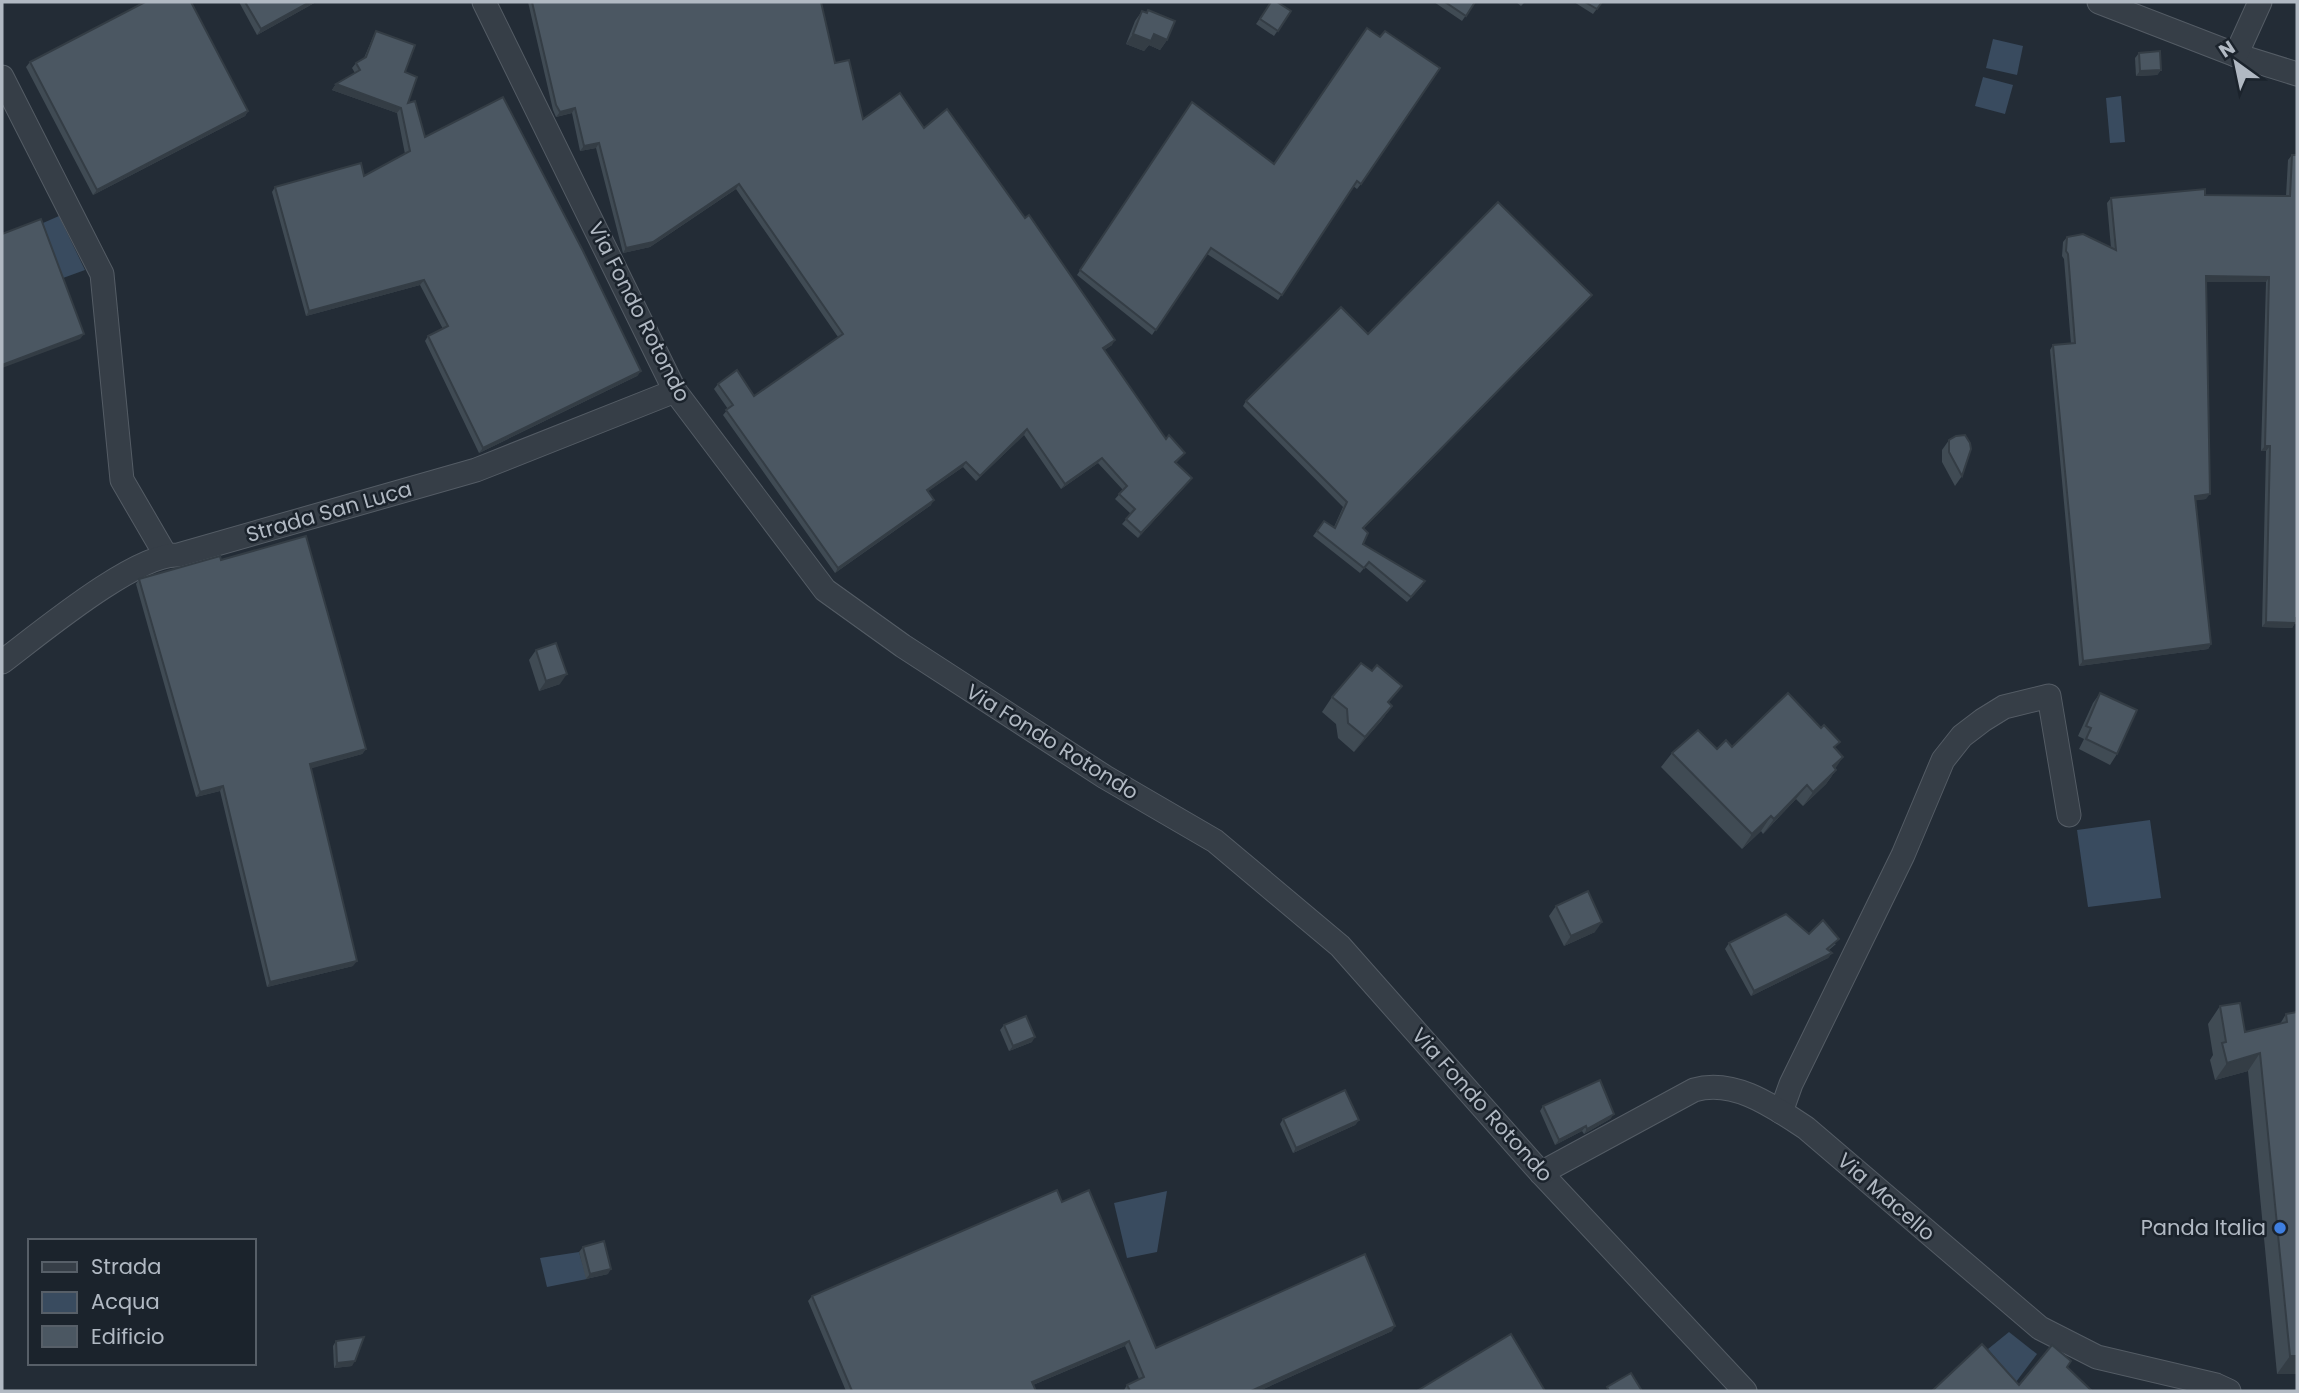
<svg xmlns="http://www.w3.org/2000/svg" width="2299" height="1393" viewBox="0 0 2299 1393" font-family="Poppins,sans-serif">
	<style>
		.water { fill: #394b5f }
		.lines { fill: none; stroke-linecap: round; stroke-linejoin: round }
		.minor-casing { stroke: #545c65; stroke-width: 25 }
		.minor { stroke: #363e47; stroke-width: 23 }
		.wall { fill: #404b54 }
		.shaded-wall { fill: #343d45 }
		.building { fill: #4b5762; stroke: #343d45; stroke-width: 2 }
		.shop-dot { fill: #3f7fe0; stroke: #1b232c; stroke-width: 2.5 }
		.labels { text-anchor: middle; stroke-width: 5; stroke-linejoin: round; paint-order: stroke }
		.street-label { font-size: 21px; fill: #b1b9c3; stroke: #1b232c }
		.poi-label { font-size: 21px; fill: #b1b9c3; stroke: #1b232c; text-anchor: end }
	</style>
	<rect width="100%" height="100%" fill="#232c36"/>
	<!-- water -->
	<g class="water">
		<polygon points="1993,39 2023,46 2017,75 1986,68"/>
		<polygon points="1983,77 2013,85 2005,114 1975,106"/>
		<polygon points="2121,96 2125,142 2110,143 2106,98"/>
		<polygon points="59,216 85,270 63,278 43,223"/>
		<polygon points="2150,820 2161,898 2088,907 2077,830"/>
		<polygon points="1167,1191 1157,1252 1127,1258 1114,1203"/>
		<polygon points="579,1252 587,1279 547,1287 540,1258"/>
		<polygon points="2009,1332 2037,1354 2016,1382 1988,1349"/>
	</g>
	<g class="lines">
		<!-- minor casing -->
		<g class="minor-casing">
			<g id="minor">
				<polyline points="484,2 675,391 825,590 903,646 1105,777 1215,841 1340,946 1541,1173 1745,1391"/>
				<polyline points="2099,2 2236,55 2297,74"/>
				<polyline points="2236,55 2260,2"/>
				<polyline points="2,77 102,274 122,480 165,554"/>
				<path d="M2,662C38,635 136,553 178,555L476,470L675,391"/>
				<polyline points="1781,1112 1791,1084 1903,855 1943,760 1962,736 1983,720 2004,707 2049,696 2069,815"/>
				<path d="M1541,1173L1694,1090C1734,1078 1774,1107 1806,1128L2040,1328L2097,1357L2216,1385L2229,1391"/>
			</g>
		</g>
		<!-- minor -->
		<use href="#minor" class="minor"/>
	</g>
	<!-- wall -->
	<g class="wall">
		<polygon points="239,2 316,2 257,35"/>
		<polygon points="528,2 821,2 835,63 863,119 924,128 1112,345 1104,350 1166,439 1185,453 1176,463 1188,483 1138,538 1122,524 1131,514 1115,499 1123,490 1098,463 1061,489 1024,435 976,481 963,467 928,491 931,505 835,573 723,415 728,409 714,389 718,384 754,396 838,337 736,189 650,247 623,253 596,148 580,151 572,113 556,117 553,110"/>
		<polygon points="1271,2 1291,11 1274,36 1256,24"/>
		<polygon points="1434,2 1475,2 1462,21"/>
		<polygon points="1516,2 1525,2 1521,6"/>
		<polygon points="1574,2 1602,2 1593,14"/>
		<polygon points="1148,10 1167,40 1160,50 1149,45 1144,51 1126,44 1135,21 1142,11 1146,13"/>
		<polygon points="1367,28 1361,184 1357,189 1353,186 1278,300 1207,254 1152,335 1077,275 1192,102 1274,164"/>
		<polygon points="376,31 405,72 408,103 425,137 641,371 637,376 479,453 425,341 428,336 443,329 420,285 306,316 272,192 275,187 364,176 405,154 397,113 332,90 336,84 355,73 352,68 356,63 364,58 373,37"/>
		<polygon points="2139,53 2161,70 2157,75 2136,76 2135,58"/>
		<polygon points="30,62 248,111 245,116 93,195 26,67"/>
		<polygon points="2292,155 2295,623 2292,628 2262,627 2266,451 2261,451 2266,282 2206,282 2206,499 2195,500 2211,644 2208,649 2079,666 2050,350 2053,345 2071,344 2064,259 2062,256 2063,242 2067,237 2111,248 2107,203 2111,198 2205,195 2286,196 2288,160"/>
		<polygon points="1592,295 1588,300 1363,529 1363,544 1422,586 1407,602 1365,567 1360,573 1313,536 1324,521 1334,527 1343,507 1243,406 1246,401 1368,334"/>
		<polygon points="1949,440 1962,476 1955,486 1942,462 1942,450"/>
		<polygon points="221,560 366,749 362,754 311,768 353,966 267,987 220,791 196,797 136,584 139,579"/>
		<polygon points="536,650 560,684 539,691 529,660"/>
		<polygon points="2100,693 2117,754 2110,765 2079,749 2084,739 2078,736 2093,703"/>
		<polygon points="1332,697 1389,703 1392,706 1381,721 1354,752 1338,738 1336,724 1322,712"/>
		<polygon points="1732,747 1836,748 1836,770 1826,784 1803,806 1796,799 1763,834 1761,831 1742,849 1661,767 1672,753"/>
		<polygon points="1556,906 1595,932 1564,946 1549,916"/>
		<polygon points="1809,934 1836,944 1829,950 1832,953 1828,958 1751,996 1725,949 1729,943"/>
		<polygon points="2220,1006 2245,1032 2280,1024 2286,1014 2297,1012 2297,1374 2277,1374 2248,1071 2215,1080 2210,1060 2213,1055 2208,1024"/>
		<polygon points="1004,1025 1032,1042 1009,1051 1000,1030"/>
		<polygon points="1543,1106 1614,1114 1610,1119 1584,1134 1582,1131 1555,1145 1540,1111"/>
		<polygon points="1283,1119 1359,1120 1355,1125 1293,1153 1280,1124"/>
		<polygon points="1062,1202 1156,1348 1392,1331 1259,1391 1124,1391 1124,1390 1127,1385 1139,1379 1125,1346 1033,1385 1036,1391 846,1391 808,1301 812,1296"/>
		<polygon points="583,1247 608,1274 586,1279 579,1252"/>
		<polygon points="336,1341 352,1366 334,1368 333,1346"/>
	</g>
	<!-- shaded-wall -->
	<g class="shaded-wall">
		<polygon points="310,2 316,2 257,35 261,29"/>
		<polygon points="1133,34 1154,34 1167,40 1160,50 1149,45 1144,51 1126,44"/>
		<polygon points="2161,70 2157,75 2136,76 2140,71"/>
		<polygon points="336,84 401,108 397,113 332,90"/>
		<polygon points="575,108 572,113 556,117 560,112"/>
		<polygon points="248,111 245,116 93,195 97,190"/>
		<polygon points="599,143 596,148 580,151 584,146"/>
		<polygon points="739,184 736,189 650,247 623,253 626,248"/>
		<polygon points="2206,276 2269,277 2266,282 2203,282"/>
		<polygon points="424,280 420,285 306,316 309,311"/>
		<polygon points="1592,295 1588,300 1359,533 1363,528"/>
		<polygon points="84,334 80,339 2,368 2,365"/>
		<polygon points="1115,340 1112,345 1099,354 1103,348"/>
		<polygon points="641,371 637,376 479,453 483,448"/>
		<polygon points="1027,429 1024,435 976,481 980,476"/>
		<polygon points="2265,446 2270,446 2266,451 2261,451"/>
		<polygon points="1102,458 1098,463 1061,489 1065,484"/>
		<polygon points="966,462 963,467 923,495 927,490"/>
		<polygon points="1192,478 1188,483 1138,538 1141,533"/>
		<polygon points="2210,494 2206,499 2191,501 2195,496"/>
		<polygon points="934,500 931,505 835,573 838,568"/>
		<polygon points="2296,618 2297,618 2297,623 2295,623 2292,628 2262,627 2266,622"/>
		<polygon points="2211,644 2208,649 2079,666 2083,661"/>
		<polygon points="567,674 560,684 539,691 546,681"/>
		<polygon points="1392,706 1381,721 1354,752 1365,737"/>
		<polygon points="366,749 362,754 306,770 310,764"/>
		<polygon points="1843,757 1833,772 1833,766"/>
		<polygon points="1836,770 1826,784 1803,806 1813,792"/>
		<polygon points="1807,785 1796,799 1763,834 1774,819"/>
		<polygon points="223,786 220,791 196,797 200,792"/>
		<polygon points="1771,816 1761,831 1742,849 1752,834"/>
		<polygon points="1602,922 1595,932 1564,946 1571,936"/>
		<polygon points="1832,953 1828,958 1751,996 1754,991"/>
		<polygon points="357,961 353,966 267,987 270,982"/>
		<polygon points="1035,1037 1032,1042 1009,1051 1013,1046"/>
		<polygon points="2260,1053 2248,1071 2215,1080 2227,1063"/>
		<polygon points="1614,1114 1610,1119 1584,1134 1587,1129"/>
		<polygon points="1359,1120 1355,1125 1293,1153 1296,1148"/>
		<polygon points="1586,1126 1582,1131 1555,1145 1559,1140"/>
		<polygon points="611,1269 608,1274 586,1279 590,1274"/>
		<polygon points="1395,1326 1392,1331 1259,1391 1251,1391"/>
		<polygon points="1129,1341 1125,1346 1028,1387 1032,1382"/>
		<polygon points="2290,1356 2297,1356 2297,1374 2277,1374"/>
		<polygon points="355,1361 352,1366 334,1368 337,1363"/>
	</g>
	<!-- building -->
	<g class="building">
		<polygon points="145,2 191,2 248,111 97,190 30,62"/>
		<polygon points="245,2 310,2 261,29"/>
		<polygon points="532,2 821,2 835,63 849,60 863,119 900,93 924,128 947,109 1025,218 1029,215 1115,340 1103,348 1166,439 1169,435 1185,453 1175,462 1192,478 1141,533 1126,519 1135,509 1119,494 1127,486 1102,458 1065,484 1027,429 980,476 966,462 927,490 934,500 838,568 726,410 733,405 718,384 737,370 754,396 843,334 739,184 653,242 626,248 599,143 584,146 575,108 560,112 556,105"/>
		<polygon points="1271,2 1277,2 1291,11 1278,31 1260,19"/>
		<polygon points="1445,2 1475,2 1466,16"/>
		<polygon points="1585,2 1602,2 1597,9"/>
		<polygon points="1148,10 1175,21 1167,40 1154,34 1151,41 1133,34 1142,11 1147,13"/>
		<polygon points="1367,28 1380,37 1385,31 1440,68 1361,184 1357,181 1282,295 1211,248 1156,330 1080,270 1192,102 1274,164"/>
		<polygon points="376,31 415,45 405,72 417,77 408,103 415,101 425,137 503,97 583,251 641,371 483,448 428,336 448,326 424,280 309,311 275,187 361,163 364,176 410,151 401,108 336,84 360,70 356,63 366,57"/>
		<polygon points="2160,51 2161,70 2140,71 2139,53"/>
		<polygon points="2292,155 2297,155 2297,618 2296,618 2296,623 2266,622 2270,446 2265,446 2269,277 2206,276 2210,494 2195,496 2211,644 2083,661 2053,345 2075,343 2068,254 2066,251 2067,237 2083,234 2116,250 2111,198 2205,189 2205,195 2290,196"/>
		<polygon points="1498,202 1592,295 1363,528 1368,533 1363,544 1425,581 1411,597 1369,562 1364,568 1317,531 1324,521 1335,528 1347,502 1246,401 1341,307 1368,334"/>
		<polygon points="41,219 84,334 2,365 2,234"/>
		<polygon points="1965,435 1970,443 1971,449 1962,476 1949,452 1949,440 1956,436"/>
		<polygon points="306,536 366,749 310,764 357,961 270,982 223,786 200,792 139,579 220,556 221,560"/>
		<polygon points="556,643 567,674 546,681 536,650"/>
		<polygon points="1361,663 1372,671 1377,665 1402,686 1388,702 1392,706 1365,737 1348,723 1347,709 1332,697"/>
		<polygon points="1788,693 1821,728 1824,725 1840,742 1834,747 1843,757 1833,766 1836,770 1813,792 1807,785 1774,819 1771,816 1752,834 1672,753 1698,730 1717,749 1726,740 1732,747"/>
		<polygon points="2100,693 2137,710 2117,754 2086,739 2091,728 2086,726"/>
		<polygon points="1588,891 1602,922 1571,936 1556,906"/>
		<polygon points="1786,914 1809,934 1823,920 1839,939 1827,949 1832,953 1754,991 1729,943"/>
		<polygon points="2240,1003 2245,1032 2287,1022 2286,1014 2297,1012 2297,1356 2290,1356 2260,1053 2227,1063 2222,1043 2226,1042 2220,1006"/>
		<polygon points="1026,1016 1035,1037 1013,1046 1004,1025"/>
		<polygon points="1600,1080 1614,1114 1587,1129 1586,1126 1559,1140 1543,1106"/>
		<polygon points="1345,1090 1359,1120 1296,1148 1283,1119"/>
		<polygon points="1057,1190 1062,1202 1089,1190 1156,1348 1365,1254 1395,1326 1251,1391 1130,1391 1127,1385 1144,1377 1129,1341 1032,1382 1036,1391 852,1391 812,1296"/>
		<polygon points="604,1241 611,1269 590,1274 583,1247"/>
		<polygon points="1511,1334 1545,1391 1417,1391"/>
		<polygon points="364,1337 355,1361 337,1363 336,1341"/>
		<polygon points="1982,1344 2019,1385 2052,1345 2071,1361 2067,1367 2092,1391 1932,1391"/>
		<polygon points="1631,1373 1642,1391 1609,1391 1607,1387"/>
	</g>
	<!-- markers -->
	<circle class="shop-dot" cx="2280" cy="1228" r="7"/>
	<g class="labels">
		<!-- street labels -->
		<g class="street-label">
			<text transform="translate(639 312) rotate(63)" y="7">Via Fondo Rotondo</text>
			<text transform="translate(329 512) rotate(-16)" y="7">Strada San Luca</text>
			<text transform="translate(1052 742) rotate(32)" y="7">Via Fondo Rotondo</text>
			<text transform="translate(1482 1105) rotate(48)" y="7">Via Fondo Rotondo</text>
			<text transform="translate(1886 1197) rotate(41)" y="7">Via Macello</text>
		</g>
		<!-- poi labels -->
		<g class="poi-label">
			<text x="2266" y="1235">Panda Italia</text>
		</g>
	</g>
	<!-- border -->
	<rect width="2299" height="1393" fill="none" stroke="#b1b9c3" stroke-width="7"/>
	<!-- legend -->
	<rect x="28" y="1239" width="228" height="126" fill="#1b232c" stroke="#575f68" stroke-width="2"/>
	<rect x="42" y="1262" width="35" height="10" fill="#363e47" stroke="#575f68" stroke-width="2"/>
	<text x="91" y="1274" font-size="21" fill="#b1b9c3">Strada</text>
	<rect x="42" y="1292" width="35" height="21" fill="#394b5f" stroke="#575f68" stroke-width="2"/>
	<text x="91" y="1309" font-size="21" fill="#b1b9c3">Acqua</text>
	<rect x="42" y="1326" width="35" height="21" fill="#4b5762" stroke="#575f68" stroke-width="2"/>
	<text x="91" y="1344" font-size="21" fill="#b1b9c3">Edificio</text>
	<!-- north arrow -->
	<g transform="translate(2236 63) rotate(327)" stroke="#1b232c" stroke-width="5" paint-order="stroke">
	<path d="M0-5L12 26L0 18L-12 26Z" fill="#b1b9c3"/>
	<text y="-10" font-size="19" font-weight="bold" text-anchor="middle" fill="#b1b9c3">N</text>
	</g>
</svg>
